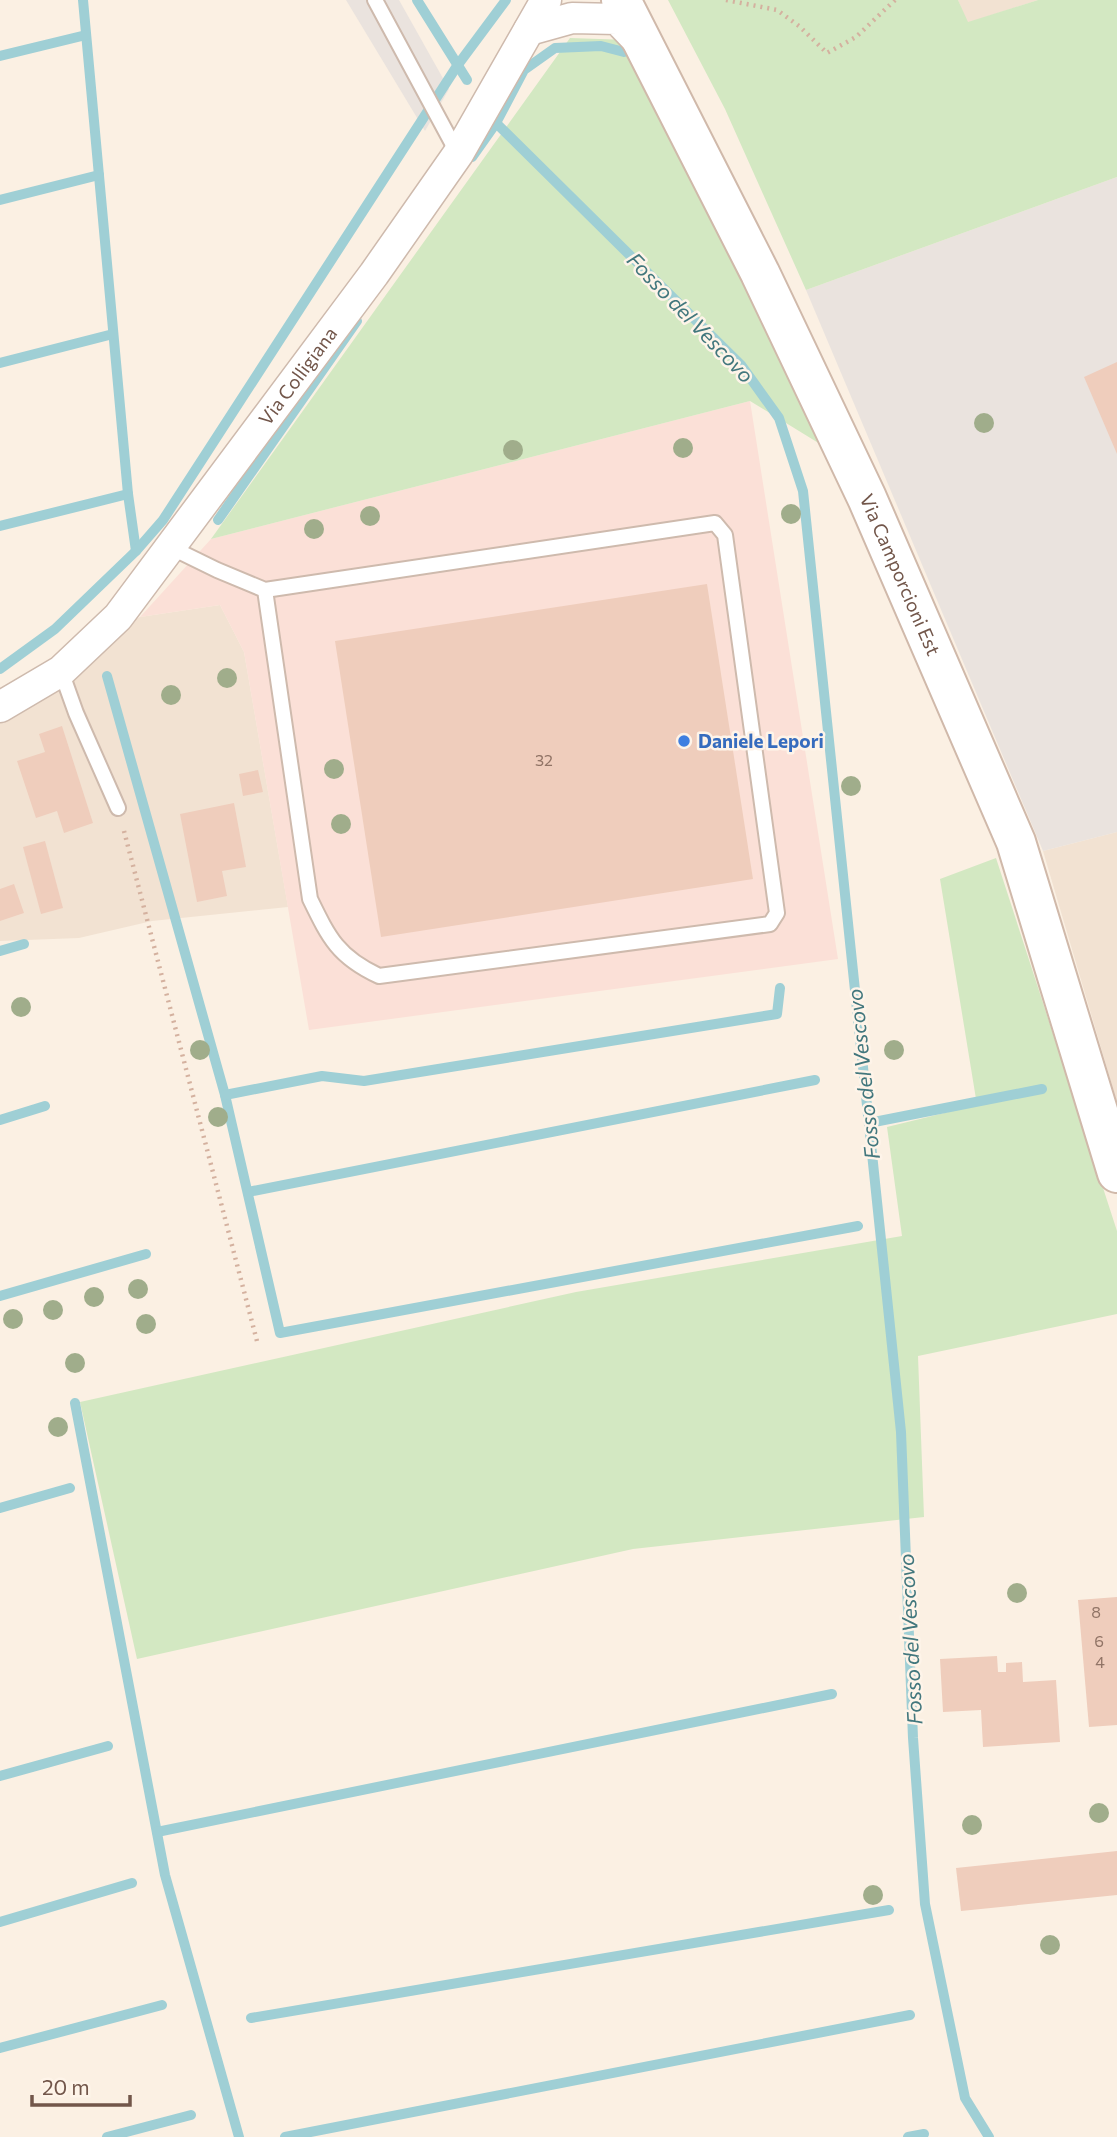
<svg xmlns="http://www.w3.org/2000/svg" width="1117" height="2137" viewBox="0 0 1117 2137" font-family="Commissioner,sans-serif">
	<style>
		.residential { fill: #f2e2d2 }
		.commercial { fill: #fbe0d7 }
		.industrial { fill: #eae3de }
		.green { fill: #d3e8c2 }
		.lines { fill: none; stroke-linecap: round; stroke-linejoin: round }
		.stream { stroke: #9fcfd5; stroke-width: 10 }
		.building { fill: #efcdbc }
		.service-casing { stroke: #cebaad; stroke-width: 18 }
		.minor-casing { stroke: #cebaad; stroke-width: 33 }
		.secondary-casing { stroke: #d0b9aa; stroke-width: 42 }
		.path { stroke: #d4b19f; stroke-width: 4.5; stroke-dasharray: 2 5; stroke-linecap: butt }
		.service { stroke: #fff; stroke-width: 14 }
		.minor { stroke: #fff; stroke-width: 30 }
		.secondary { stroke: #fff; stroke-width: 38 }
		.tree { fill: #a0ad8b }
		.shop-dot { fill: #3f7fe0; stroke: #fef4e9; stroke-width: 2.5 }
		.labels { text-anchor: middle; stroke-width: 5; stroke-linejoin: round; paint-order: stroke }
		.number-label { font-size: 16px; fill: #917466 }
		.street-label { font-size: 19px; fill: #72564a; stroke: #fef4e9 }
		.shop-label { font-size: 19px; font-weight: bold; fill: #366cbe; stroke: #fef4e9; text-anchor: start }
		.water-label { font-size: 21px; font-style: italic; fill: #42777d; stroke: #fef4e9 }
	</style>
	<rect width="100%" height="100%" fill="#fbf0e3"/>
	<!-- residential -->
	<g class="residential">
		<polygon points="958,0 1038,0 967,23"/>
		<polygon points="220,605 244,652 288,907 152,921 79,938 0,941 0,688 140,617"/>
		<polygon points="1117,832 1117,1102 1043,851"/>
	</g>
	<!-- commercial -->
	<polygon class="commercial" points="750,401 838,959 309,1030 244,652 220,605 140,617 211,539"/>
	<!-- industrial -->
	<g class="industrial">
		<polygon points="346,0 399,0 449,89 425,131"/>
		<polygon points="1117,177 1117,832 1043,851 806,290"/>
	</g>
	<!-- green -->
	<g class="green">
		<polygon points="668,0 958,0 968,22 1038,0 1117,0 1117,177 806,290 725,109"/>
		<polygon points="570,38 629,40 825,447 750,401 211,539"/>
		<polygon points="996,858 1117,1231 1117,1314 918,1356 924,1517 633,1549 137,1659 80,1402 576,1292 902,1236 887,1127 977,1105 940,879"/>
	</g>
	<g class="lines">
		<!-- stream -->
		<g class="stream">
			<polyline points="83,0 128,494 136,551"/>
			<polyline points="417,0 467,80"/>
			<polyline points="0,56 86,35"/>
			<polyline points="494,121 741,365 779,418 803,491 901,1432 913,1738 925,1904 965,2098 989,2137"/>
			<polyline points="472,157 496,123 524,70 555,48 601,46 624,52"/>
			<polyline points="0,200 99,175"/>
			<polyline points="0,363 113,334"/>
			<polyline points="218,520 357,321"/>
			<polyline points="0,526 128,494"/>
			<polyline points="0,669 55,629 136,551 163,520 457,66 506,0"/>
			<polyline points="107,676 225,1095 280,1333 858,1226"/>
			<polyline points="0,951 24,944"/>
			<polyline points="225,1095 322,1076 364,1081 777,1014 780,988"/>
			<polyline points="0,1120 45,1106"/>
			<polyline points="869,1123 1042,1089"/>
			<polyline points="248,1192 815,1080"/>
			<polyline points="0,1296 146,1254"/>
			<polyline points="75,1403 165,1875 239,2137"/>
			<polyline points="0,1508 70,1488"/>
			<polyline points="0,1776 108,1746"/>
			<polyline points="157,1832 832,1694"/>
			<polyline points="0,1922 132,1883"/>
			<polyline points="251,2018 889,1910"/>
			<polyline points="0,2048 162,2005"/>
			<polyline points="107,2137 191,2115"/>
			<polyline points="285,2137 910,2015"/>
			<polyline points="908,2137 924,2134"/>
		</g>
	</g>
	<!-- building -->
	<g class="building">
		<polygon points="1117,362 1117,454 1084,377"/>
		<polygon points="707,584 753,879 381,937 335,641"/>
		<polygon points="62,726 93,823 64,833 57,811 36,818 17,761 45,752 39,734"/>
		<polygon points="258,770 263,792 243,796 239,774"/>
		<polygon points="234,803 246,867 222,871 227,896 197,902 180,814"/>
		<polygon points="45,841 63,908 41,914 23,847"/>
		<polygon points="14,884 24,913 0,921 0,889"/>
		<polygon points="1117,1597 1117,1725 1089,1727 1078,1600"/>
		<polygon points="997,1656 998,1672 1006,1672 1006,1663 1022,1662 1023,1682 1056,1680 1060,1742 983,1747 981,1710 943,1712 940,1659"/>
		<polygon points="1117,1851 1117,1895 961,1911 956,1868"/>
	</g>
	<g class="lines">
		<!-- service casing -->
		<g class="service-casing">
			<g id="service">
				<polyline points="375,0 458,154"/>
				<path d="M170,547L217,570L265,590L715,523L725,535L777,913L770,924L379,976C338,957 329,938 310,899L265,590"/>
				<polyline points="61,671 76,713 118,808"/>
			</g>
		</g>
		<!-- minor casing -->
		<g class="minor-casing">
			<g id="minor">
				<polyline points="529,30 572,18 617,19 639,42"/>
				<path id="s1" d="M0,707L61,671L118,617L374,274L458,154L546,0"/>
			</g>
		</g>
		<!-- secondary casing -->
		<g class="secondary-casing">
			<g id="secondary">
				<path id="s2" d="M621,0L760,273L867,498L1016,842L1117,1173"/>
			</g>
		</g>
		<!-- path -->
		<g class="path">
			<polyline points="726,0 777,10 799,26 827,53 856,37 895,0"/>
			<polyline points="124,831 258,1345"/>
		</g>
		<!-- service -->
		<use href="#service" class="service"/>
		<!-- minor -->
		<use href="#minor" class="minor"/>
		<!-- secondary -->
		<use href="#secondary" class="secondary"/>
	</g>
	<!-- trees -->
	<g class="tree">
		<circle cx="984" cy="423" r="10"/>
		<circle cx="683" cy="448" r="10"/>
		<circle cx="513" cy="450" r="10"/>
		<circle cx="791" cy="514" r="10"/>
		<circle cx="370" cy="516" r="10"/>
		<circle cx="314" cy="529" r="10"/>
		<circle cx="227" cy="678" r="10"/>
		<circle cx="171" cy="695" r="10"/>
		<circle cx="334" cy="769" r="10"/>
		<circle cx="851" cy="786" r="10"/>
		<circle cx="341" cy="824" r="10"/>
		<circle cx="21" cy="1007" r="10"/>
		<circle cx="200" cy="1050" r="10"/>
		<circle cx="894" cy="1050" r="10"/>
		<circle cx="218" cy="1117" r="10"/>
		<circle cx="138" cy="1289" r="10"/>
		<circle cx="94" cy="1297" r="10"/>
		<circle cx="53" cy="1310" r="10"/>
		<circle cx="13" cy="1319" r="10"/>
		<circle cx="146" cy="1324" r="10"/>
		<circle cx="75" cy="1363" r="10"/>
		<circle cx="58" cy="1427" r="10"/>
		<circle cx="1017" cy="1593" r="10"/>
		<circle cx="1099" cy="1813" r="10"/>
		<circle cx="972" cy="1825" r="10"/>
		<circle cx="873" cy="1895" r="10"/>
		<circle cx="1050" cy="1945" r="10"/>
	</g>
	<!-- markers -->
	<circle class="shop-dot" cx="684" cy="741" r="7"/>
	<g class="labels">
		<!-- number labels -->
		<g class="number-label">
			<text x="544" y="766">32</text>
			<text x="1096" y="1618">8</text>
			<text x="1099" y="1647">6</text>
			<text x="1100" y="1668">4</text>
		</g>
		<!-- street labels -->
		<g class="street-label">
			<text dy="7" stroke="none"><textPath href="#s1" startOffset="450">Via Colligiana</textPath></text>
			<text dy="7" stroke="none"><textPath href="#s2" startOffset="639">Via Camporcioni Est</textPath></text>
		</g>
		<!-- shop labels -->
		<g class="shop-label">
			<text x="698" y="748">Daniele Lepori</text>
		</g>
		<!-- water labels -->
		<g class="water-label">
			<text transform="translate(690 318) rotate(46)" y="7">Fosso del Vescovo</text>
			<text transform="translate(864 1074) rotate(-96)" y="7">Fosso del Vescovo</text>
			<text transform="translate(911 1639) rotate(-93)" y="7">Fosso del Vescovo</text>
		</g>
	</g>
	<!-- scale -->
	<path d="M32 2095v10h98v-10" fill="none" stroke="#72564a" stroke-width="3.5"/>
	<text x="42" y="2095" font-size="21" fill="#72564a" stroke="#fef4e9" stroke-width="5" paint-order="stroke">20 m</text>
</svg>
